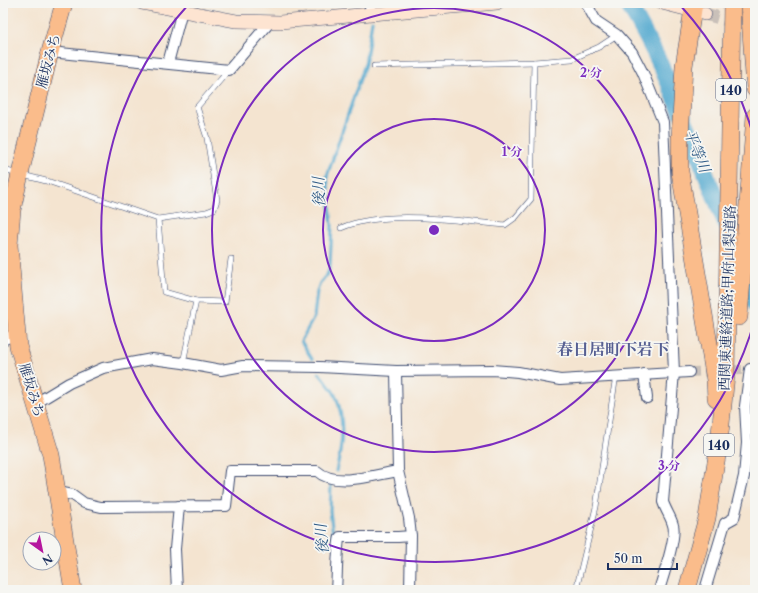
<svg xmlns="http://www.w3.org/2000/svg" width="758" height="593" viewBox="0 0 758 593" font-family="'Libre Caslon Text','Noto Serif JP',serif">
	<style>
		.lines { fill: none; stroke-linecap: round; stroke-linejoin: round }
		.stream { stroke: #52a9cf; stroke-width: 3 }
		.river { stroke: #52a9cf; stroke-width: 17 }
		.street-tunnel { stroke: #c9c0b9; stroke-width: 10; stroke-dasharray: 10 5; stroke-linecap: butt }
		.secondary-tunnel { stroke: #c9c0b9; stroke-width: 13; stroke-dasharray: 13 6; stroke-linecap: butt }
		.lane-casing { stroke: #3c4a6f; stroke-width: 6 }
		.street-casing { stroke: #3c4a6f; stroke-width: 12 }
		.secondary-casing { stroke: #3c4a6f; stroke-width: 14 }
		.highway-casing { stroke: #3c4a6f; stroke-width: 18 }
		.lane { stroke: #fff; stroke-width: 5 }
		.street { stroke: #fff; stroke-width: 10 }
		.secondary { stroke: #fde4d1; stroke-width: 13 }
		.highway { stroke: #fabc8b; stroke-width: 17 }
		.ring { fill: none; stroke: #7b2cbf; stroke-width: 2 }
		.labels { text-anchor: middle; stroke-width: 3.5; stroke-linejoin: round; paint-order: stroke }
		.shield { fill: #f6f6f2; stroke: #5d6b8a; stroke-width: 1 }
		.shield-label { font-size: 13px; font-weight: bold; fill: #1b2f5e }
		.street-label { font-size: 14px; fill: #1b2f5e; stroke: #f6f6f2 }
		.water-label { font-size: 15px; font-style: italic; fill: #2e5a86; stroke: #f6f6f2 }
		.quarter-label { font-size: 16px; font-weight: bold; fill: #565f92; stroke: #f6f6f2 }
		.centre { fill: #7b2cbf; stroke: #f6f6f2; stroke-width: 2 }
		.ring-label { font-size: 12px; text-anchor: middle; font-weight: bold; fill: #7b2cbf; stroke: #f6f6f2; stroke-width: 3.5; stroke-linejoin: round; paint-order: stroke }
	</style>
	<rect width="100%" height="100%" fill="#f6f6f2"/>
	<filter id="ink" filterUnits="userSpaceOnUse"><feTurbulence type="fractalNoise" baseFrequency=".025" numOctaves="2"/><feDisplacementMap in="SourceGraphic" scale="8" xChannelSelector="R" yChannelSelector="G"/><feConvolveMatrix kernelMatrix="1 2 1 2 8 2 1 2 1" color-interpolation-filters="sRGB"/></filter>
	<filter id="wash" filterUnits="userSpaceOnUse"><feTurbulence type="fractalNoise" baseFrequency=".012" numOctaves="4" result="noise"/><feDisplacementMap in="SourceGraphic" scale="16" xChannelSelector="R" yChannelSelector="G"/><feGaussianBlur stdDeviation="0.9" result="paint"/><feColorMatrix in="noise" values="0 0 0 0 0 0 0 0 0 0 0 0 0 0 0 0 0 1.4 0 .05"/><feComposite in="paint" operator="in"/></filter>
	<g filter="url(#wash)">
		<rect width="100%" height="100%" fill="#f4e4d0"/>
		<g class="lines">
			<!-- stream -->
			<g class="stream">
				<polyline points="312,359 301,341 314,317 317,291 320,283 328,273 330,265 332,226 327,176 365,64 372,21"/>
				<path d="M319,373C325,381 334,390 337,399C345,422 342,448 336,471"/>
				<polyline points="331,485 330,511 334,542"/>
			</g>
			<!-- river -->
			<g class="river">
				<path d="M627,3C671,73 697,155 729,231"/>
				<polyline points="742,267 755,304"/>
			</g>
		</g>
	</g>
	<g filter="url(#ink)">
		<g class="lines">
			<!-- street-tunnel -->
			<polyline class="street-tunnel" points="689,372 742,370"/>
			<!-- secondary-tunnel -->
			<polyline class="secondary-tunnel" points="705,14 742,24"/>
			<!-- lane casing -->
			<g class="lane-casing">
				<g id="lane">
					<polyline points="374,66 534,62 572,59 599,47 617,35"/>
					<polyline points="3,170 50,182 158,219 164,292 196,301 183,363"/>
					<polyline points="158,219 206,212 214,209 217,200 207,138 197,107 229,70"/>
					<path d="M341,228C385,209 457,221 505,225L516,217L531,199L534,62"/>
					<polyline points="196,301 225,302 231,259"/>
					<polyline points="576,590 596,507 616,375"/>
				</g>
			</g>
			<!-- street casing -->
			<g class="street-casing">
				<g id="street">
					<path d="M586,3L596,21L617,35L632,52L643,73L663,122L674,372L663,502C666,511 671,517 673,525C677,536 663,577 659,590"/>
					<polyline points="369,15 371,3"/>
					<polyline points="50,52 229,70 270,22"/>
					<polyline points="168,63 184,3"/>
					<polyline points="3,340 16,333"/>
					<polyline points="644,374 647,398"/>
					<polyline points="36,403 69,383 103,368 152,359 183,363 221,370 243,366 320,367 396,371 492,370 518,372 560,380 689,372"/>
					<path d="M58,492L73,495L84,503L101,507L226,506L230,471H317C335,488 375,475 398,471"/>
					<polyline points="177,590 175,549 179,506"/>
					<path d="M336,590C337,581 337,542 340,537H398L411,536L409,518L398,471L396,371"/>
					<polyline points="410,590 411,536"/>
					<polyline points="705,590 725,523 734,518 744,476 747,443 745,406 750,369"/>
				</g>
			</g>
			<!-- secondary casing -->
			<g class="secondary-casing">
				<g id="secondary">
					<polyline points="142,3 236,21 280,22 497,3"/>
					<polyline points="662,3 705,14"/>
				</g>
			</g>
			<!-- highway casing -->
			<g class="highway-casing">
				<g id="highway">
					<polyline points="64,3 50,52 20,174 12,210 9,245 18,346 51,455 73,590"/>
					<polyline points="694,3 684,66 680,138 680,172 715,380 716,398"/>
					<polyline points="749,3 755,89"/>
					<polyline points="739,317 755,116"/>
					<polyline points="687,590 707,518 719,443 726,375 732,3"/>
				</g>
			</g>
			<!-- lane -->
			<use href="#lane" class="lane"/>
			<!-- street -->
			<use href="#street" class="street"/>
			<!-- secondary -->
			<use href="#secondary" class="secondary"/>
			<!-- highway -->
			<use href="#highway" class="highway"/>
		</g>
	</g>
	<!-- distance rings -->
	<g class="ring">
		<circle cx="434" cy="230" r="111"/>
		<circle cx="434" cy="230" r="222"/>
		<path d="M755 319A333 333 0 1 1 188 5M680 5A333 333 0 0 1 755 141"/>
	</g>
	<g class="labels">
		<!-- shield labels -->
		<g class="shield">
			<rect x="716" y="79" width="30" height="22" rx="3"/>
			<rect x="704" y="434" width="30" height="22" rx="3"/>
		</g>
		<g class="shield-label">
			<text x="731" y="95">140</text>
			<text x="719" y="450">140</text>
		</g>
		<!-- street labels -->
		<g class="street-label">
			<text transform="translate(48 61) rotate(-75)" y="5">雁坂みち</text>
			<text transform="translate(727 298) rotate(-88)" y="5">西関東連絡道路;甲府山梨道路</text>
			<text transform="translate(32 390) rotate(73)" y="5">雁坂みち</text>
		</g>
		<!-- water labels -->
		<g class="water-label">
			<text transform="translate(697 151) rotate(68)" y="5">平等川</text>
			<text transform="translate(319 192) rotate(-92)" y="5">後川</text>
			<text transform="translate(322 539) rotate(-95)" y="5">後川</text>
		</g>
		<!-- quarter labels -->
		<g class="quarter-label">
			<text x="613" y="355">春日居町下岩下</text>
		</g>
	</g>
	<circle cx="434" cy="230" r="6" class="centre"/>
	<g class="ring-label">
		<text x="591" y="77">2 分</text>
		<text x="512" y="156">1 分</text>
		<text x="669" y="470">3 分</text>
	</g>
	<!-- margin -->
	<rect width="758" height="593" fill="none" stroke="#f6f6f2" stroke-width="16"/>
	<!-- north arrow -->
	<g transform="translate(42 551) rotate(147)"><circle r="19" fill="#f6f6f2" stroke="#9ea6b7"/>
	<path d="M0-3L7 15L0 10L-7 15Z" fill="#b5179e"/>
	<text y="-6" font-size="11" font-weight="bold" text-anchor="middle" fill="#1b2f5e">N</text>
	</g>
	<!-- scale -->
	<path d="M608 563v6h69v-6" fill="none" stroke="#1b2f5e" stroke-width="2"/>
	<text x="614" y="563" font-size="12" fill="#1b2f5e" stroke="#f6f6f2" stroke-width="3" paint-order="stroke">50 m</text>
</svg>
